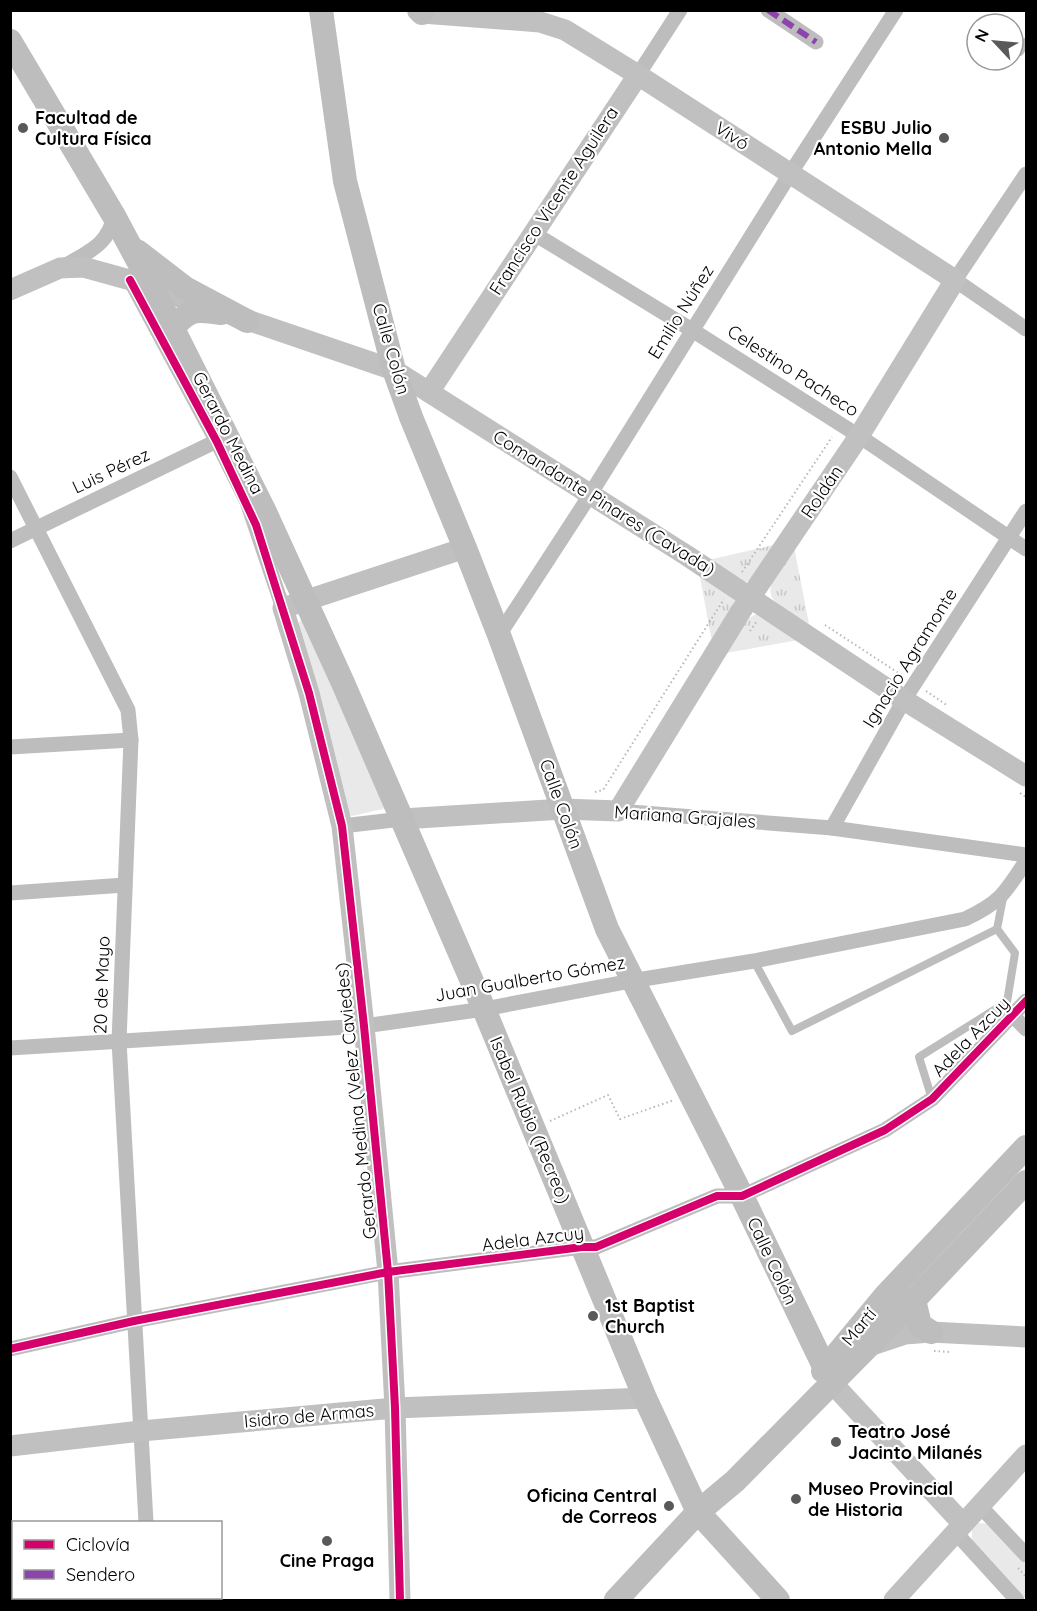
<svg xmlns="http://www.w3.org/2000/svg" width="1037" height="1611" viewBox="0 0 1037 1611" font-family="Quicksand,sans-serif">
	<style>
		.grass { fill: url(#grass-tufts) }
		.park { fill: #e9e9e9 }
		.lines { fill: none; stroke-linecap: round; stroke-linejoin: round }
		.path { stroke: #b8b8b8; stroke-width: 2; stroke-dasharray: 1.5 3; stroke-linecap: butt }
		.lane { stroke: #bdbdbd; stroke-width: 8 }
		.street { stroke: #bdbdbd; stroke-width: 15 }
		.secondary { stroke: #c0c0c0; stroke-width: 21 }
		.primary { stroke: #bdbdbd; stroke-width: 24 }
		.quiet { stroke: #8e44ad; stroke-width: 6; stroke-dasharray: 12 6; stroke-linecap: butt }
		.cycleway-casing { stroke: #fff; stroke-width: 11 }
		.cycleway { stroke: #d6006c; stroke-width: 8 }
		.poi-dot { fill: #595959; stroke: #fff; stroke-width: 2 }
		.labels { text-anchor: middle; stroke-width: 4.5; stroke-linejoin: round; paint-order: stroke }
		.poi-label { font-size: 18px; font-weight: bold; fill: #000; stroke: #fff; text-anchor: start }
		.street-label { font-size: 18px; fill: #000; stroke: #fff }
	</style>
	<defs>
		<pattern id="grass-tufts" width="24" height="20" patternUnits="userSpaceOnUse" patternTransform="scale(1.5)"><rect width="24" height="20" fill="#e9e9e9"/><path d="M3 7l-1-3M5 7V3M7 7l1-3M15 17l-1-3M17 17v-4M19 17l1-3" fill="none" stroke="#c6c6c6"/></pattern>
	</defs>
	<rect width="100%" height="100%" fill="#fff"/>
	<!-- grass -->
	<g class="grass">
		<polygon points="778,544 753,581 744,582 708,560"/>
		<path d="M794,547L809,624C801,618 778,607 773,599C763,584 786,560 794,547Z"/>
		<polygon points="699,572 739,603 713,647"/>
		<path d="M760,613L804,639L726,653C735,639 744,616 760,613Z"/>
	</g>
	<!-- park -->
	<g class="park">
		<polygon points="306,619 386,803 383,809 352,816 348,814 296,625 301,620"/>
		<polygon points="978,1523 989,1524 1026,1565 1026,1599 972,1540 972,1530"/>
	</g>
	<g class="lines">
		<!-- path -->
		<g class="path">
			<polyline points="742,572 832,437"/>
			<polyline points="825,625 903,676"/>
			<polyline points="750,631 757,621"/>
			<polyline points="926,691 948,706"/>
			<polyline points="595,792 603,790 724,599"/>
			<polyline points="1020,793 1026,797"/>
			<polyline points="550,1121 608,1095 620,1119 674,1100"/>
			<polyline points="934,1351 950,1352"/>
			<polyline points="1018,1568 1026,1577"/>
		</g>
		<!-- lane -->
		<g class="lane">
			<polyline points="1020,52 1026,42"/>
			<polyline points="997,929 1003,898"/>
			<polyline points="754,961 792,1031 997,929 1015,953 1007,1002 919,1057 932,1099"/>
		</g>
		<!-- street -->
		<g class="street">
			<polyline points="768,10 816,42"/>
			<polyline points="638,75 680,10"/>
			<polyline points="1026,174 955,280 1026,329"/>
			<polyline points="533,233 692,330 859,436 1026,549"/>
			<path d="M63,267C87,252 108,246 114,216"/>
			<polyline points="130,280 217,442 247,502 283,608"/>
			<polyline points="10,477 128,710 131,740 119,1041 146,1522"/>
			<polyline points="10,541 225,437"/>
			<polyline points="499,635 581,509 790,174 896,10"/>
			<polyline points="10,747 131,740"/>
			<polyline points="618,811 832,828 1026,855"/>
			<polyline points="342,826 402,819"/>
			<polyline points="832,828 904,700 1026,511"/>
			<polyline points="10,893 125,885"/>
			<polyline points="1013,1016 1026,1029"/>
			<path d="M10,1048L364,1026L484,1009L631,981L754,961L965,919C1001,902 1005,893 1026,861"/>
			<polyline points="10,1349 134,1321 388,1272 582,1247 596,1247 717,1196 742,1196 885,1130 932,1099 1026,1001"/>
			<polyline points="980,1506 1026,1555"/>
			<polyline points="956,1533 1017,1600"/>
			<polyline points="150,1598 150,1600"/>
		</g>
		<!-- secondary -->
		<g class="secondary">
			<polyline points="10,290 60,268 83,267 130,280 394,370 686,555 904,700 1026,776"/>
			<polyline points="429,392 638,75"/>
			<polyline points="402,819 563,809 618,811 741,611 859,436 955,280 638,75 565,30 540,22 422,13"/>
			<polyline points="869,1346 905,1334 931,1332 1026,1337"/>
			<polyline points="832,1383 963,1524"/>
			<polyline points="10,1446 141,1431 395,1408 645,1398"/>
			<polyline points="400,1600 395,1408 388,1272 364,1026 342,826 309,693 283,608 465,548"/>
			<polyline points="894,1600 1026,1455"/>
		</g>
		<!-- primary -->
		<g class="primary">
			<polyline points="321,10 345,181 394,370 411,417 465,548 499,635 607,929 742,1196 832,1383"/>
			<polyline points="419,10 422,13"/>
			<polyline points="10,41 114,216 153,289 265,512 343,683 484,1009 645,1398 698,1512 778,1600"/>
			<polyline points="137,251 185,288 247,321"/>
			<path d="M172,328C192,307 195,310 221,313"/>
			<polyline points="914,1300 920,1325 931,1332"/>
			<polyline points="823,1371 886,1295 1026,1147"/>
			<polyline points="616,1600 698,1512 735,1481 914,1300 1026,1182"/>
		</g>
		<!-- quiet -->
		<polyline class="quiet" points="768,10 816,42"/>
		<!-- cycleway casing -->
		<g class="cycleway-casing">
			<g id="cycleway">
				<polyline points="130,280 217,442 256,525 309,693 342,826 364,1026 388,1272 395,1408 400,1600"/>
				<polyline points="10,1349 134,1321 388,1272 582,1247 596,1247 717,1196 742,1196 885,1130 932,1099 1026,1001"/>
			</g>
		</g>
		<!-- cycleway -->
		<use href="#cycleway" class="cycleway"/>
	</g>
	<!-- markers -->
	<g class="poi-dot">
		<circle cx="23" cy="128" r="6"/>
		<circle cx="944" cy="138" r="6"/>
		<circle cx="593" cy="1316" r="6"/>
		<circle cx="836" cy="1442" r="6"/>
		<circle cx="796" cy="1499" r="6"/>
		<circle cx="669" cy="1506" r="6"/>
		<circle cx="327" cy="1541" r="6"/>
	</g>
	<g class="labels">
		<!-- poi labels -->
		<g class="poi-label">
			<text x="35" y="124">Facultad de<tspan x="35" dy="21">Cultura Física</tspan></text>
			<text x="932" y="134" text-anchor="end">ESBU Julio<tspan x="932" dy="21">Antonio Mella</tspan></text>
			<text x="605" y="1312">1st Baptist<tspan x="605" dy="21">Church</tspan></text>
			<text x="848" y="1438">Teatro José<tspan x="848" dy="21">Jacinto Milanés</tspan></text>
			<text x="808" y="1495">Museo Provincial<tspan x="808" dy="21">de Historia</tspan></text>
			<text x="657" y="1502" text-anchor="end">Oficina Central<tspan x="657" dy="21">de Correos</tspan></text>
			<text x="327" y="1567" text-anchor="middle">Cine Praga</text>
		</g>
		<!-- street labels -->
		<g class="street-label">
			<text transform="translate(732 136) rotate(33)" y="6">Vivó</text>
			<text transform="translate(554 201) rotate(-57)" y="6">Francisco Vicente Aguilera</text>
			<text transform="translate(681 312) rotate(-58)" y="6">Emilio Núñez</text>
			<text transform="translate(391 349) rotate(74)" y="6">Calle Colón</text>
			<text transform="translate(793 371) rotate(33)" y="6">Celestino Pacheco</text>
			<text transform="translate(228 433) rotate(63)" y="6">Gerardo Medina</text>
			<text transform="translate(111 471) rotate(-25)" y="6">Luis Pérez</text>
			<text transform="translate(822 492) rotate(-56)" y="6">Roldán</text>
			<text transform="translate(604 503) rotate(32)" y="6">Comandante Pinares (Cavada)</text>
			<text transform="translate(910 658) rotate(-58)" y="6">Ignacio Agramonte</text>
			<text transform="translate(561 804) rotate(70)" y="6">Calle Colón</text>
			<text transform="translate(685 817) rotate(4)" y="6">Mariana Grajales</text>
			<text transform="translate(530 979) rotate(-10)" y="6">Juan Gualberto Gómez</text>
			<text transform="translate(102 985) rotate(-88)" y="6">20 de Mayo</text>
			<text transform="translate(971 1037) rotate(-46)" y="6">Adela Azcuy</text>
			<text transform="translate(356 1101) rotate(-96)" y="6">Gerardo Medina (Velez Caviedes)</text>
			<text transform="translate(530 1120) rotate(67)" y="6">Isabel Rubio (Recreo)</text>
			<text transform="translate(533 1239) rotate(-7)" y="6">Adela Azcuy</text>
			<text transform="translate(772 1261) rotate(65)" y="6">Calle Colón</text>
			<text transform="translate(859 1327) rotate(-50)" y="6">Martí</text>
			<text transform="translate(309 1416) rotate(-5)" y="6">Isidro de Armas</text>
		</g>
	</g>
	<!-- border -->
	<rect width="1037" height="1611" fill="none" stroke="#000000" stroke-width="24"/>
	<!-- legend -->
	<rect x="12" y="1521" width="210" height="78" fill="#ffffff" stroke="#999999" stroke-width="1.5"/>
	<rect x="24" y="1540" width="30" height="9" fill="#d6006c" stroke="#999999" stroke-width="1.5"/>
	<text x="66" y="1551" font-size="18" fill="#000000">Ciclovía</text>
	<rect x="24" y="1570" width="30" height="9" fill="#8e44ad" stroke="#999999" stroke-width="1.5"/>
	<text x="66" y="1581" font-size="18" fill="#000000">Sendero</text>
	<!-- north arrow -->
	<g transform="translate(995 42) rotate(296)"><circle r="28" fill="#ffffff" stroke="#999999" stroke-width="1.5"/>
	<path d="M0-4.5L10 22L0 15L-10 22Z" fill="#595959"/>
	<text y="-9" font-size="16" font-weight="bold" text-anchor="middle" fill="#000000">N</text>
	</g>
</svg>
